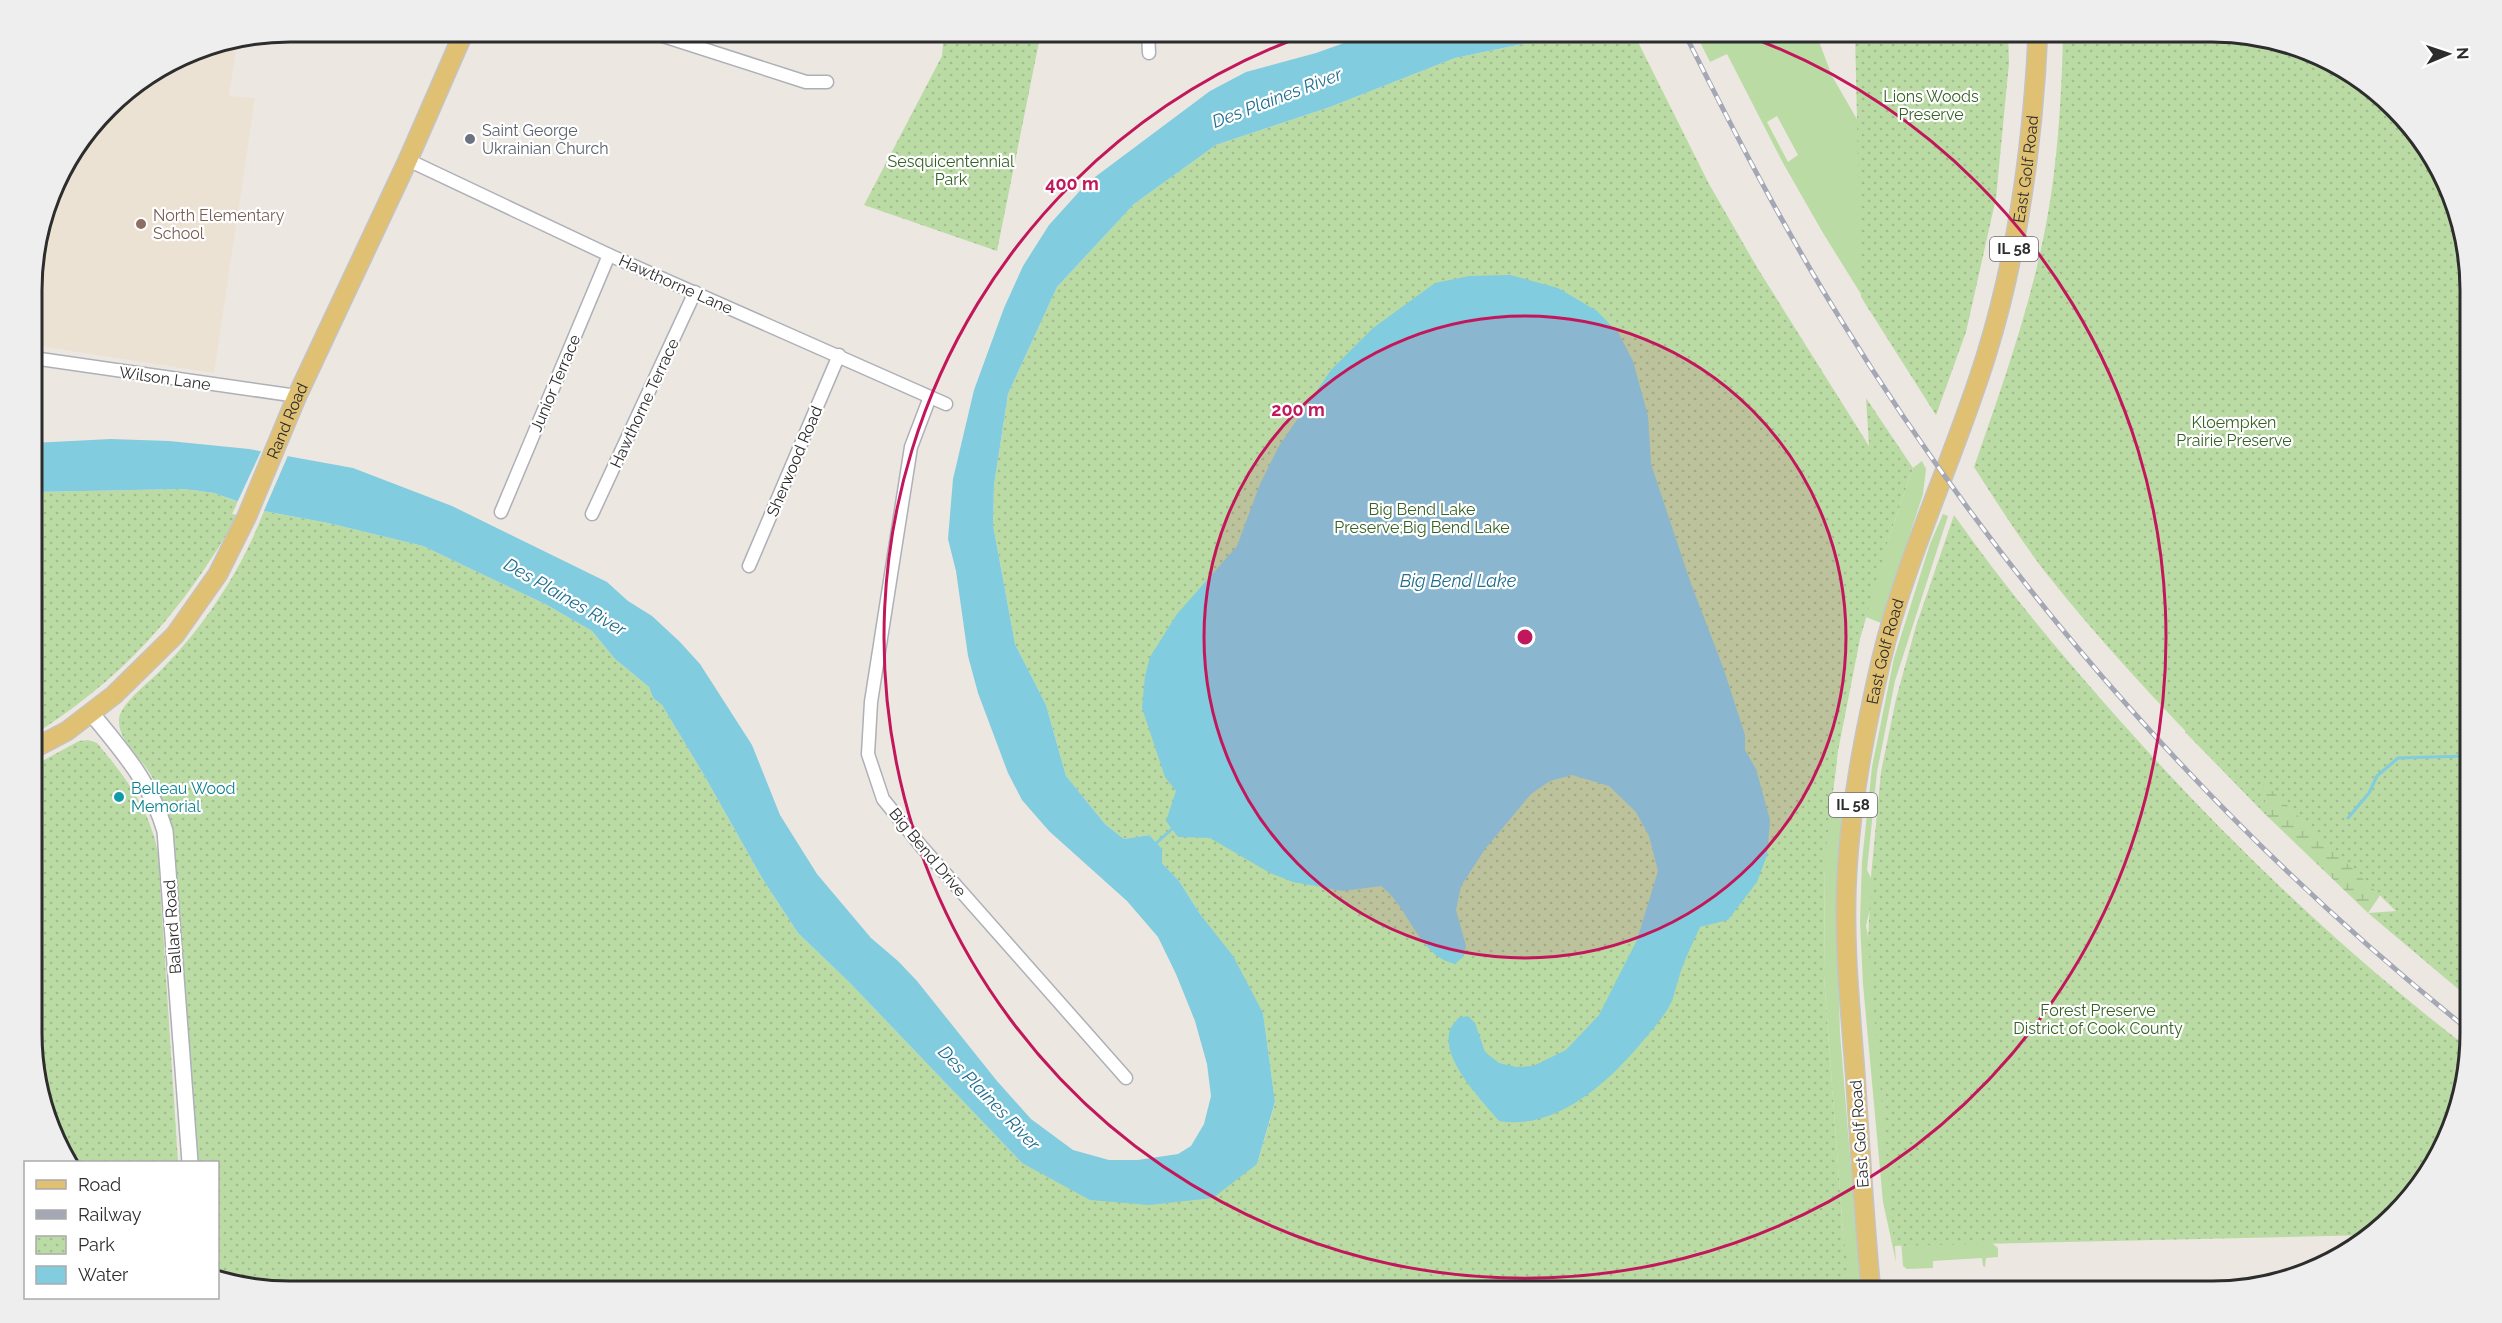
<svg xmlns="http://www.w3.org/2000/svg" width="2502" height="1323" viewBox="0 0 2502 1323" font-family="Raleway,sans-serif">
	<style>
		.education { fill: #ebe2d3 }
		.grass { fill: #bbdba5; fill-rule: evenodd }
		.wetland { fill: url(#wetland-marsh) }
		.park { fill: url(#park-dots) }
		.water { fill: #82cce0 }
		.pier { fill: #ece7e1 }
		.lines { fill: none; stroke-linecap: round; stroke-linejoin: round }
		.stream { stroke: #82cce0; stroke-width: 3 }
		.minor-casing { stroke: #aeb0b7; stroke-width: 15 }
		.tertiary-casing { stroke: #aeb0b7; stroke-width: 18 }
		.primary-casing { stroke: #c4c4c4; stroke-width: 21 }
		.minor { stroke: #fff; stroke-width: 12 }
		.tertiary { stroke: #fff; stroke-width: 15 }
		.primary { stroke: #e0c073; stroke-width: 18 }
		.rail-casing { stroke: #a4a7b4; stroke-width: 5 }
		.rail { stroke: #fff; stroke-width: 3; stroke-dasharray: 9; stroke-linecap: butt }
		.ring { fill: none; stroke: #c2185b; stroke-width: 3 }
		.worship-dot { fill: #6b7280; stroke: #fff; stroke-width: 2 }
		.education-dot { fill: #8d6e63; stroke: #fff; stroke-width: 2 }
		.culture-dot { fill: #0f9aa8; stroke: #fff; stroke-width: 2 }
		.labels { text-anchor: middle; stroke-width: 4.5; stroke-linejoin: round; paint-order: stroke }
		.shield { fill: #fff; stroke: #6c6c6c; stroke-width: 1.5 }
		.shield-label { font-size: 15px; font-weight: bold; fill: #2d2d2d }
		.park-label { font-size: 16px; fill: #356225; stroke: #fff }
		.worship-label { font-size: 16px; fill: #5b616d; stroke: #fff; text-anchor: start }
		.street-label { font-size: 16px; fill: #2d2d2d; stroke: #fff }
		.education-label { font-size: 16px; fill: #785e54; stroke: #fff; text-anchor: start }
		.culture-label { font-size: 16px; fill: #0d838f; stroke: #fff; text-anchor: start }
		.water-label { font-size: 18px; font-style: italic; fill: #1f6e8e; stroke: #fff }
		.rim { fill: none; stroke: #2d2d2d; stroke-width: 3 }
		.centre { fill: #c2185b; stroke: #fff; stroke-width: 3 }
		.ring-label { font-size: 18px; text-anchor: middle; font-weight: bold; fill: #c2185b; stroke: #fff; stroke-width: 4.5; stroke-linejoin: round; paint-order: stroke }
	</style>
	<defs>
		<pattern id="wetland-marsh" width="20" height="14" patternUnits="userSpaceOnUse" patternTransform="scale(1.5)"><rect width="20" height="14" fill="#bbdba5"/><path d="M1 5h8M5 5V1M11 12h8M15 12V8" fill="none" stroke="#a1bc8e"/></pattern>
		<pattern id="park-dots" width="8" height="8" patternUnits="userSpaceOnUse" patternTransform="scale(1.5)"><rect width="8" height="8" fill="#bbdba5"/><path d="M2 2h.1M6 6h.1" fill="none" stroke="#a1bc8e" stroke-width="1.8" stroke-linecap="round"/></pattern>
	</defs>
	<rect width="100%" height="100%" fill="#ece7e1"/>
	<!-- education -->
	<polygon class="education" points="237,42 229,96 255,98 214,373 32,345 32,273 58,175 119,96 191,51"/>
	<!-- grass -->
	<g class="grass">
		<path d="M1695,32H1818L1817,36L1832,76L1970,315L1936,415L1823,233L1783,163L1727,54L1710,62ZM1777,116L1798,155L1788,162L1767,122Z"/>
		<polygon points="1922,461 1926,469 1923,494 1881,623 1866,617 1873,573 1888,540 1913,468"/>
		<polygon points="1943,514 1948,516 1895,681 1877,772 1867,870 1875,886 1866,926 1872,955 1896,1262 1883,1202 1863,984 1860,922 1862,861 1872,767 1894,658 1930,544"/>
		<polygon points="1711,584 1837,761 1832,796 1842,819 1836,887 1840,1033 1861,1291 1850,1291 1843,1233 1824,976 1825,871"/>
		<polygon points="1967,1223 1998,1248 1998,1257 1986,1258 1985,1267 1983,1266 1982,1258 1933,1261 1933,1268 1907,1269 1903,1266 1900,1226"/>
	</g>
	<!-- wetland -->
	<polygon class="wetland" points="2203,717 2390,873 2379,897 2368,913 2267,816 2185,732"/>
	<!-- park -->
	<g class="park">
		<polygon points="944,32 1041,32 997,251 864,205 942,56"/>
		<path d="M1581,32H1633L1709,184L1758,269L1869,446L1866,398L1913,468L1888,540L1860,639L1838,751L1825,858L1824,976L1843,1233L1852,1291H290L218,1275V1162H196L169,821C164,805 159,790 151,775C141,758 118,740 119,720C119,704 152,680 163,668C206,624 242,569 264,511L328,523L423,546L547,605L592,631L615,659L649,687L653,698L662,705L704,775L762,878L798,933L851,984L1022,1163L1257,1164L1275,1103L1263,1013L1179,881L1162,863L1149,835L1124,839L1105,824L1066,776L1046,705L1015,644L993,525L994,485L1008,394L1057,287L1134,204L1216,145L1330,107L1455,58Z"/>
		<polygon points="1855,32 2008,32 2009,63 1996,198 1966,332 1936,415 1861,297"/>
		<path d="M2063,32H2212L2327,58L2383,96L2427,146L2468,256L2470,999L2368,913L2396,911L2263,782L2267,816C2191,737 2114,659 2046,573C2020,539 1997,503 1974,467C2005,378 2037,289 2051,195C2059,141 2062,86 2063,32Z"/>
		<path d="M185,489L214,493L238,502L232,514L237,515C227,535 214,555 201,574C154,642 103,691 33,735V492Z"/>
		<path d="M1954,515C2006,589 2063,657 2123,724C2228,842 2342,951 2467,1047L2444,1148L2406,1204L2371,1235L1894,1246L1868,941L1871,876L1881,772L1896,699L1916,626Z"/>
		<path d="M88,740L97,743C125,776 150,810 158,853L178,1162H70L34,1067L33,766L79,741Z"/>
	</g>
	<!-- water -->
	<g class="water">
		<polygon points="1375,32 1581,32 1455,58 1330,107 1216,145 1134,204 1057,287 1008,394 994,485 993,525 1015,644 1046,705 1066,776 1105,824 1124,839 1149,835 1162,849 1162,863 1179,881 1200,914 1233,956 1263,1013 1275,1102 1257,1164 1213,1198 1149,1205 1090,1200 1022,1163 851,984 798,933 762,878 704,775 662,705 653,698 649,687 615,659 592,631 547,605 423,546 328,523 264,511 214,493 185,489 33,492 32,443 111,439 169,441 249,449 353,468 452,506 607,582 628,601 652,616 680,642 700,664 752,745 780,815 817,874 871,938 898,961 917,981 997,1081 1031,1119 1073,1150 1109,1160 1138,1160 1178,1154 1191,1146 1204,1124 1211,1096 1207,1064 1195,1021 1176,974 1158,937 1127,901 1049,831 1022,800 1008,773 978,693 968,656 956,571 948,539 953,479 974,390 1004,308 1023,266 1049,225 1087,183 1210,91 1246,72 1316,53"/>
		<path d="M1510,275L1558,288L1597,311L1619,334L1633,361L1648,416L1651,464L1690,581L1724,670L1745,735V750L1756,769L1770,820L1767,855L1757,882L1728,920L1700,927C1693,943 1685,958 1680,974C1677,983 1675,992 1672,1001C1665,1016 1652,1030 1642,1042C1608,1083 1555,1131 1499,1121C1482,1100 1440,1059 1450,1030C1451,1026 1456,1022 1458,1018L1468,1016L1475,1023L1485,1052L1499,1063L1516,1067L1533,1066L1566,1050L1599,1015L1637,940L1658,871L1649,836L1636,812L1609,786L1572,775L1550,781L1531,794L1485,849L1461,886L1456,910L1466,946L1464,956L1455,964C1418,956 1410,908 1381,886L1343,891L1293,882L1270,873L1210,838L1178,837L1166,821L1176,791L1165,777L1142,708L1145,676L1150,657L1177,614L1237,546L1260,484L1279,446L1331,370L1373,328L1435,283L1469,276Z"/>
	</g>
	<!-- pier -->
	<polygon class="pier" points="262,449 289,453 263,513 236,505"/>
	<g class="lines">
		<!-- stream -->
		<g class="stream">
			<polyline points="2348,818 2369,793 2377,776 2398,758 2470,756"/>
			<polyline points="1153,846 1172,829"/>
		</g>
		<!-- minor casing -->
		<g class="minor-casing">
			<g id="minor">
				<polyline points="658,32 657,34 806,82 827,82"/>
				<polyline points="1148,32 1149,53"/>
				<polyline points="408,160 609,255 946,404"/>
				<polyline points="33,358 297,396"/>
				<polyline points="930,397 911,447 871,702 868,754 883,799 921,846 1126,1078"/>
				<polyline points="501,512 609,255"/>
				<polyline points="592,514 695,292"/>
				<polyline points="749,566 839,355"/>
			</g>
		</g>
		<!-- tertiary casing -->
		<g class="tertiary-casing">
			<path id="tertiary" d="M92,714C123,752 151,783 165,831L190,1162"/>
		</g>
		<!-- primary casing -->
		<g class="primary-casing">
			<g id="primary">
				<path id="s1" d="M33,749L67,731L114,695L175,635L218,574L247,516L297,396L408,160L464,32"/>
				<path id="s2" d="M1871,1291C1864,1218 1860,1145 1855,1072C1850,1006 1843,938 1847,872C1851,801 1865,731 1881,661C1906,556 1954,459 1986,356C2019,250 2033,142 2038,32"/>
			</g>
		</g>
		<!-- minor -->
		<use href="#minor" class="minor"/>
		<!-- tertiary -->
		<use href="#tertiary" class="tertiary"/>
		<!-- primary -->
		<use href="#primary" class="primary"/>
		<!-- rail casing -->
		<g class="rail-casing">
			<path id="rail" d="M1684,32C1733,130 1783,227 1841,320C2008,591 2222,833 2470,1031"/>
		</g>
		<!-- rail -->
		<use href="#rail" class="rail"/>
	</g>
	<!-- distance rings -->
	<circle cx="1525" cy="637" r="321" fill="#c2185b" fill-opacity=".12"/>
	<g class="ring">
		<circle cx="1525" cy="637" r="321"/>
		<path d="M1739 33A641 641 0 1 1 1311 33"/>
	</g>
	<!-- markers -->
	<circle class="worship-dot" cx="470" cy="139" r="6"/>
	<circle class="education-dot" cx="141" cy="224" r="6"/>
	<circle class="culture-dot" cx="119" cy="797" r="6"/>
	<g class="labels">
		<!-- shield labels -->
		<g class="shield">
			<rect x="1990" y="237" width="48" height="24" rx="4.5"/>
			<rect x="1829" y="793" width="48" height="24" rx="4.5"/>
		</g>
		<g class="shield-label">
			<text x="2014" y="254">IL 58</text>
			<text x="1853" y="810">IL 58</text>
		</g>
		<!-- park labels -->
		<g class="park-label">
			<text x="1931" y="102">Lions Woods<tspan x="1931" dy="18">Preserve</tspan></text>
			<text x="951" y="167">Sesquicentennial<tspan x="951" dy="18">Park</tspan></text>
			<text x="2234" y="428">Kloempken<tspan x="2234" dy="18">Prairie Preserve</tspan></text>
			<text x="1422" y="515">Big Bend Lake<tspan x="1422" dy="18">Preserve;Big Bend Lake</tspan></text>
			<text x="2098" y="1016">Forest Preserve<tspan x="2098" dy="18">District of Cook County</tspan></text>
		</g>
		<!-- worship labels -->
		<g class="worship-label">
			<text x="482" y="136">Saint George<tspan x="482" dy="18">Ukrainian Church</tspan></text>
		</g>
		<!-- street labels -->
		<g class="street-label">
			<text dy="6" stroke="none"><textPath href="#s2" startOffset="1148">East Golf Road</textPath></text>
			<text transform="translate(676 284) rotate(24)" y="6">Hawthorne Lane</text>
			<text transform="translate(165 378) rotate(8)" y="6">Wilson Lane</text>
			<text transform="translate(555 383) rotate(-67)" y="6">Junior Terrace</text>
			<text transform="translate(644 403) rotate(-65)" y="6">Hawthorne Terrace</text>
			<text dy="6" stroke="none"><textPath href="#s1" startOffset="426">Rand Road</textPath></text>
			<text transform="translate(794 461) rotate(-67)" y="6">Sherwood Road</text>
			<text dy="6" stroke="none"><textPath href="#s2" startOffset="644">East Golf Road</textPath></text>
			<text transform="translate(928 852) rotate(50)" y="6">Big Bend Drive</text>
			<text transform="translate(172 927) rotate(-94)" y="6">Ballard Road</text>
			<text transform="translate(1859 1134) rotate(-94)" y="6">East Golf Road</text>
		</g>
		<!-- education labels -->
		<g class="education-label">
			<text x="153" y="221">North Elementary<tspan x="153" dy="18">School</tspan></text>
		</g>
		<!-- culture labels -->
		<g class="culture-label">
			<text x="131" y="794">Belleau Wood<tspan x="131" dy="18">Memorial</tspan></text>
		</g>
		<!-- water labels -->
		<g class="water-label">
			<text transform="translate(1277 98) rotate(-21)" y="6">Des Plaines River</text>
			<text x="1458" y="587">Big Bend Lake</text>
			<text transform="translate(565 597) rotate(30)" y="6">Des Plaines River</text>
			<text transform="translate(989 1098) rotate(46)" y="6">Des Plaines River</text>
		</g>
	</g>
	<!-- crop -->
	<path d="M0 0H2502V1323H0ZM290 42H2212A248 248 0 0 1 2460 290V1033A248 248 0 0 1 2212 1281H290A248 248 0 0 1 42 1033V290A248 248 0 0 1 290 42Z" fill="#eee" fill-rule="evenodd"/>
	<path class="rim" d="M290 42H2212A248 248 0 0 1 2460 290V1033A248 248 0 0 1 2212 1281H290A248 248 0 0 1 42 1033V290A248 248 0 0 1 290 42Z"/>
	<circle cx="1525" cy="637" r="9" class="centre"/>
	<g class="ring-label">
		<text x="1072" y="190">400 m</text>
		<text x="1298" y="416">200 m</text>
	</g>
	<!-- legend -->
	<rect x="24" y="1161" width="195" height="138" fill="#ffffff" stroke="#ababab" stroke-width="1.5"/>
	<rect x="36" y="1180" width="30" height="9" fill="#e0c073" stroke="#ababab" stroke-width="1.5"/>
	<text x="78" y="1191" font-size="18" fill="#2d2d2d">Road</text>
	<rect x="36" y="1210" width="30" height="9" fill="#a4a7b4" stroke="#ababab" stroke-width="1.5"/>
	<text x="78" y="1221" font-size="18" fill="#2d2d2d">Railway</text>
	<rect x="36" y="1236" width="30" height="18" fill="url(#park-dots)" stroke="#ababab" stroke-width="1.5"/>
	<text x="78" y="1251" font-size="18" fill="#2d2d2d">Park</text>
	<rect x="36" y="1266" width="30" height="18" fill="#82cce0" stroke="#ababab" stroke-width="1.5"/>
	<text x="78" y="1281" font-size="18" fill="#2d2d2d">Water</text>
	<!-- north arrow -->
	<g transform="translate(2448 54) rotate(88)" stroke="#ffffff" stroke-width="4.5" paint-order="stroke">
	<path d="M0-4.5L10 22L0 15L-10 22Z" fill="#2d2d2d"/>
	<text y="-9" font-size="16" font-weight="bold" text-anchor="middle" fill="#2d2d2d">N</text>
	</g>
</svg>
